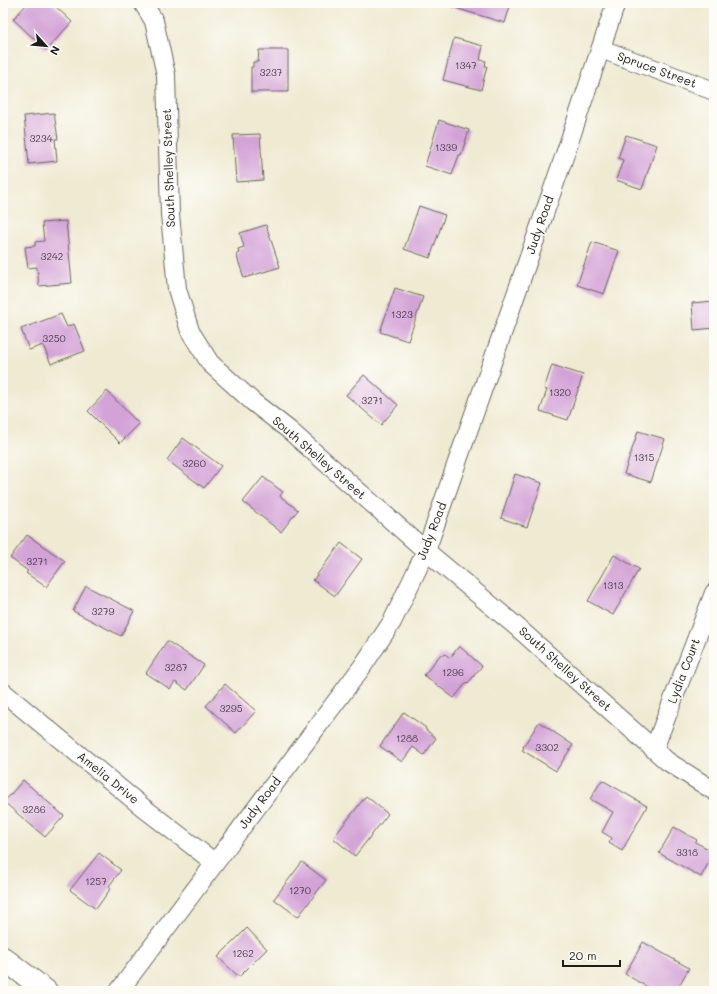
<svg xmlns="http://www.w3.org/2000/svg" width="717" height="994" viewBox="0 0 717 994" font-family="Mali,sans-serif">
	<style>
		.building { fill: #d3a2d7 }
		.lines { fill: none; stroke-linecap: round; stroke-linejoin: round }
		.street-casing { stroke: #66645c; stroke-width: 20 }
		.secondary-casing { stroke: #66645c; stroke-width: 24 }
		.street { stroke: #fff; stroke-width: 18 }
		.secondary { stroke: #fff; stroke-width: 22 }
		.labels { text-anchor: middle; stroke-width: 3; stroke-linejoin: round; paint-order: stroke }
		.number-label { font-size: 10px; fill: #4a3e4b }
		.street-label { font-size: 12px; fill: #1c1c1c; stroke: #fdfcf7 }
	</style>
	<rect width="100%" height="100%" fill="#fdfcf7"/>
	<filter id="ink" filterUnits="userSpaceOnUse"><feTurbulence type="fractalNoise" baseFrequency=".025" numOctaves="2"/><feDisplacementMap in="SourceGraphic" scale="8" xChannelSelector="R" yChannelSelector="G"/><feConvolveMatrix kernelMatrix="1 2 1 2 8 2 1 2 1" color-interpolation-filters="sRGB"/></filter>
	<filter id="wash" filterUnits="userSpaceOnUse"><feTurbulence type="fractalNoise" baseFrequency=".012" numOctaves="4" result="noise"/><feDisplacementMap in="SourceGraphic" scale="16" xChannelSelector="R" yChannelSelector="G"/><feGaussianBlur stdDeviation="0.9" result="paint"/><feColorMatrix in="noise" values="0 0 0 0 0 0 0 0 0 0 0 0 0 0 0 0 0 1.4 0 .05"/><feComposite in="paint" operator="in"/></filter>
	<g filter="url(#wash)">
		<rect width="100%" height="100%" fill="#efead2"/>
		<g id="blocks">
			<!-- building -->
			<g class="building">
				<polygon points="28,3 52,3 72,22 46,50 13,19"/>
				<polygon points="453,3 511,3 505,23 452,7"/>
				<polygon points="454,38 483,46 480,60 486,61 485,66 487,66 481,90 443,80"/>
				<polygon points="259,50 288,50 288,92 251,92 251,67 253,67 253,62 258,62"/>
				<polygon points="54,113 58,139 55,139 57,161 29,164 24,116"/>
				<polygon points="439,120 469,130 461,155 459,155 452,175 425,166"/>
				<polygon points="260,134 263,180 236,182 233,135"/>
				<polygon points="626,135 657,145 642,189 616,180 623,160 618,158"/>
				<polygon points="419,206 445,215 430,258 404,249"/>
				<polygon points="66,221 72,283 39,286 37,267 28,268 25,247 35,246 35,242 44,241 42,223"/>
				<polygon points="266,225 280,267 244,278 236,254 239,253 238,249 244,247 240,233"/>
				<polygon points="592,242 619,251 604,294 577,285"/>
				<polygon points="395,288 423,297 408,341 380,332"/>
				<polygon points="714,301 714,328 694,330 692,303"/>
				<polygon points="61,314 67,327 74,324 85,351 51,364 43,345 29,350 21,329"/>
				<polygon points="552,365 583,375 568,420 540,411 547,390 544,389"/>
				<polygon points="364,375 398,405 381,425 346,395"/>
				<polygon points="107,391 139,424 120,443 88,411"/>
				<polygon points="638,431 665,439 651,482 624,474"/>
				<polygon points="183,438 221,466 204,488 167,460"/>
				<polygon points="515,474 542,483 527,527 501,518"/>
				<polygon points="263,477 283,492 280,496 298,510 281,532 243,502"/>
				<polygon points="27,535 65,561 46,587 26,573 28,571 10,558"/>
				<polygon points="341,543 362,559 335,596 313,580"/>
				<polygon points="614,555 639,569 613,615 588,601"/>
				<polygon points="86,586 134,611 121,636 73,611"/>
				<polygon points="167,641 204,665 187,690 175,682 170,689 146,673"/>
				<polygon points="459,646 482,666 468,683 467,682 454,698 424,675 441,654 443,656 445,654 450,658"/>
				<polygon points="225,684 256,711 236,733 206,706"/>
				<polygon points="404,712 426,728 425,729 436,738 424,755 413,747 402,762 380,746"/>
				<polygon points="539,722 573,745 556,771 522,750 524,748 523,747"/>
				<polygon points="23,780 64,816 45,837 4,802"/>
				<polygon points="602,780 647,806 622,851 609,843 612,838 602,832 613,812 590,799"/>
				<polygon points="366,796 388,814 355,856 333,838"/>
				<polygon points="674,827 697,840 695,842 714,852 701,877 659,853"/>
				<polygon points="99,853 121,870 109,886 111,888 96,909 70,890"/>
				<polygon points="302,862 326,880 298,917 274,899"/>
				<polygon points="247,928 267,949 239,977 218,957"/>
				<polygon points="643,942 689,968 676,991 654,991 625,974"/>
			</g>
		</g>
	</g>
	<g filter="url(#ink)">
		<use href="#blocks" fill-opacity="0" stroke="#66645c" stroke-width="1"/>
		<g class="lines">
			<!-- street casing -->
			<g class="street-casing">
				<g id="street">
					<polyline points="143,3 154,21 166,75 170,214 177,289 190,331 210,363 253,402 289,430 426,551 517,627 667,761 714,791"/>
					<polyline points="601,49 714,91"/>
					<polyline points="3,692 145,809 215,863"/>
					<polyline points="654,749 714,593"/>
					<polyline points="119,991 362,667 392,622 426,551 563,160 616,3"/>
				</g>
			</g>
			<!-- secondary casing -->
			<g class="secondary-casing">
				<polyline id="secondary" points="3,958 46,991"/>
			</g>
			<!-- street -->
			<use href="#street" class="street"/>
			<!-- secondary -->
			<use href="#secondary" class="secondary"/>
		</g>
	</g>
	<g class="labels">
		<!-- number labels -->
		<g class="number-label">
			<text x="466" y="69">1347</text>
			<text x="271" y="76">3237</text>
			<text x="41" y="142">3234</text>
			<text x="446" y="151">1339</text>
			<text x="52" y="260">3242</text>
			<text x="402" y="318">1323</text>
			<text x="54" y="342">3250</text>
			<text x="560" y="396">1320</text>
			<text x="372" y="404">3271</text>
			<text x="644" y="461">1315</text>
			<text x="194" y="467">3260</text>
			<text x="37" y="565">3271</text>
			<text x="613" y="589">1313</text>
			<text x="103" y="615">3279</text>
			<text x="176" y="671">3287</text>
			<text x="453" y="676">1296</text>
			<text x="231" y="712">3295</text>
			<text x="407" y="742">1288</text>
			<text x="547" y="751">3302</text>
			<text x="34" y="813">3286</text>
			<text x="687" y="856">3318</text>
			<text x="96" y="885">1257</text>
			<text x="300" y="894">1270</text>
			<text x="243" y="957">1262</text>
		</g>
		<!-- street labels -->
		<g class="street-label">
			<text transform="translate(657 70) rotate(20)" y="4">Spruce Street</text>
			<text transform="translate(169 168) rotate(-92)" y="4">South Shelley Street</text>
			<text transform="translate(540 225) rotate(-71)" y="4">Judy Road</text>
			<text transform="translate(319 458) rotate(41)" y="4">South Shelley Street</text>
			<text transform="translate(432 531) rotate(-69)" y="4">Judy Road</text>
			<text transform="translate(565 669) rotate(42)" y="4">South Shelley Street</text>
			<text transform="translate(684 671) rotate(-69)" y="4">Lydia Court</text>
			<text transform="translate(108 778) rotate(39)" y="4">Amelia Drive</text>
			<text transform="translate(260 803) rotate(-53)" y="4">Judy Road</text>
		</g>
	</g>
	<!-- margin -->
	<rect width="717" height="994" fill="none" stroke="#fdfcf7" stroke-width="16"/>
	<!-- north arrow -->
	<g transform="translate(46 46) rotate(117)" stroke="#fdfcf7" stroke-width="3" paint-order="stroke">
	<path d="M0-3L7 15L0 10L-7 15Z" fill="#1c1c1c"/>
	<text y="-6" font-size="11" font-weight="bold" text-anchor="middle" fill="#1c1c1c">N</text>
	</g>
	<!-- scale -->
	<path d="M563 960v6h57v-6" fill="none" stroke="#1c1c1c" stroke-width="2"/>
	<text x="569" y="960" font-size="12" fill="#1c1c1c" stroke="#fdfcf7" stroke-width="3" paint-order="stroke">20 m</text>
</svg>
